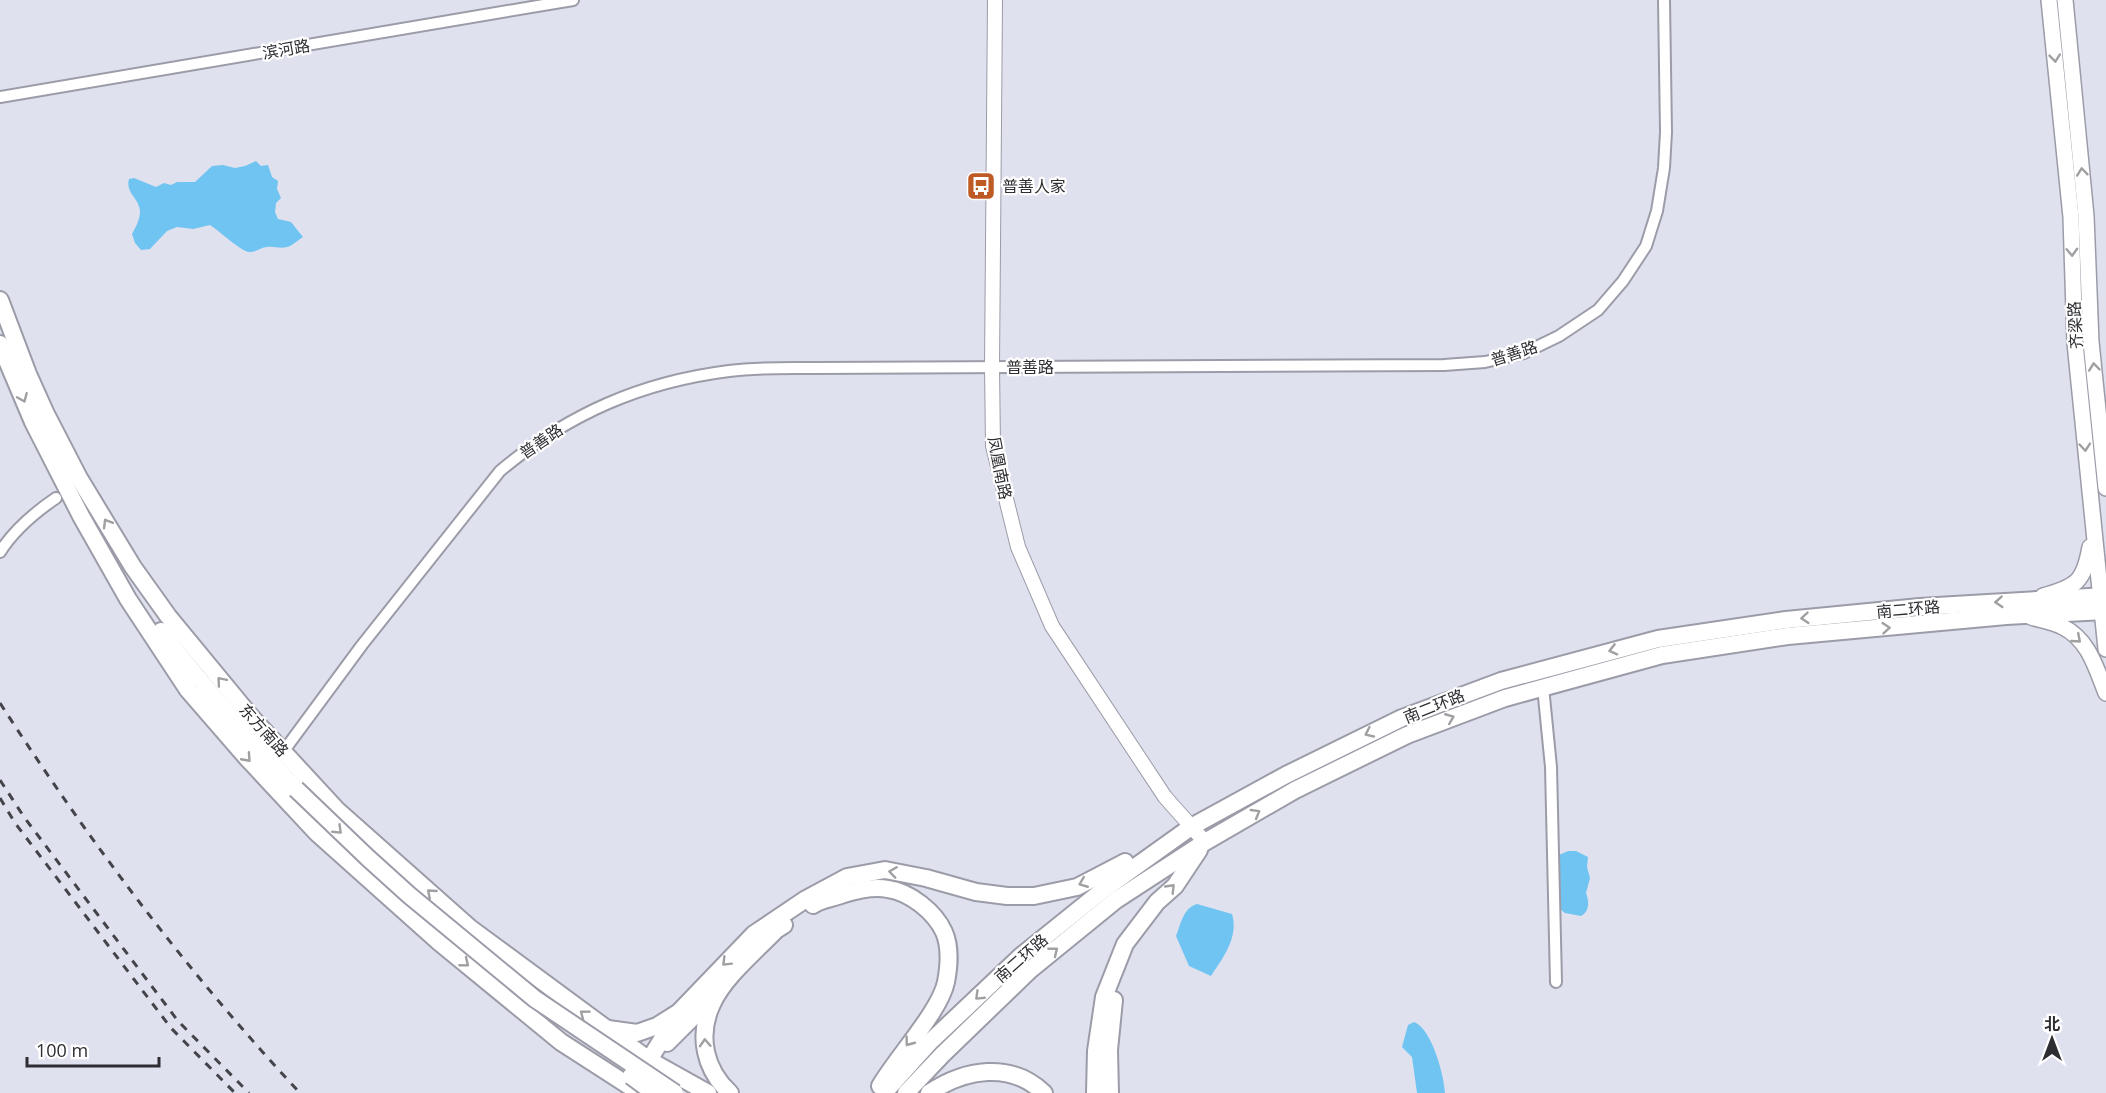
<svg xmlns="http://www.w3.org/2000/svg" width="2106" height="1093" viewBox="0 0 2106 1093" font-family="'Open Sans','Noto Sans SC',sans-serif">
	<style>
		.water { fill: #70c4f1 }
		.lines { fill: none; stroke-linecap: round; stroke-linejoin: round }
		.minor-casing { stroke: #9b9ca8; stroke-width: 14 }
		.tertiary-casing { stroke: #9b9ca8; stroke-width: 16 }
		.secondary-casing { stroke: #9b9ca8; stroke-width: 18 }
		.primary-casing { stroke: #9b9ca8; stroke-width: 20 }
		.minor { stroke: #fff; stroke-width: 10 }
		.tertiary { stroke: #fff; stroke-width: 14 }
		.secondary { stroke: #fff; stroke-width: 15 }
		.primary { stroke: #fff; stroke-width: 16 }
		.rail { stroke: #434349; stroke-width: 3; stroke-dasharray: 8 8; stroke-linecap: butt }
		.primary-bridge-casing { stroke: #9b9ca8; stroke-width: 20; stroke-linecap: butt }
		.primary-bridge { stroke: #fff; stroke-width: 16 }
		.oneway { stroke: #a0a0a3 }
		.labels { text-anchor: middle; stroke-width: 4.5; stroke-linejoin: round; paint-order: stroke }
		.street-label { font-size: 16px; fill: #2d2d32; stroke: #fff }
		.poi-label { font-size: 16px; fill: #2d2d32; stroke: #fff; text-anchor: start }
	</style>
	<rect width="100%" height="100%" fill="#e0e1ef"/>
	<!-- water -->
	<g class="water">
		<path d="M256,161L261,166L268,165L272,177L278,181L277,189L281,198L276,203L275,212L278,219L291,222L303,237C298,240 292,246 287,247C281,249 273,246 267,247C261,247 255,253 249,252C242,252 218,230 210,225L193,229L177,227L167,231L150,249L141,250L135,243L132,234C136,227 140,219 140,211C139,198 125,193 129,179L134,178L156,187L164,183L171,185L177,182H195L212,166L223,165L235,168L245,166Z"/>
		<path d="M1568,851H1576L1588,857L1587,867L1590,878L1586,893C1589,901 1590,911 1581,916L1565,913L1560,909L1559,855Z"/>
		<path d="M1197,904L1232,914C1239,937 1223,958 1211,976L1189,966L1176,936C1181,924 1183,908 1197,904Z"/>
		<path d="M1414,1022C1432,1029 1444,1075 1445,1093H1417L1412,1057L1402,1047L1408,1025Z"/>
	</g>
	<g class="lines">
		<!-- minor casing -->
		<g class="minor-casing">
			<g id="minor">
				<polyline points="0,97 573,0"/>
				<path d="M0,552C14,530 34,513 56,498"/>
				<polyline points="1543,687 1551,767 1556,982"/>
				<path d="M283,752L362,645L500,471C568,414 641,382 729,371C758,367 788,368 817,368L1444,365L1485,362L1524,353L1559,336L1598,310L1623,281L1646,246L1657,211L1664,168L1666,132L1664,0"/>
			</g>
		</g>
		<!-- tertiary casing -->
		<g class="tertiary-casing">
			<polyline id="tertiary" points="995,0 992,367 993,446 1018,547 1052,626 1165,797 1205,842"/>
		</g>
		<!-- secondary casing -->
		<g class="secondary-casing">
			<g id="secondary">
				<polyline points="2049,0 2071,217 2075,343 2106,649"/>
				<polyline points="2065,0 2086,216 2091,342 2106,488"/>
				<path d="M2043,596C2077,587 2084,581 2090,547"/>
				<path d="M2031,617C2041,620 2053,622 2063,627C2089,640 2096,668 2106,693"/>
			</g>
		</g>
		<!-- primary casing -->
		<g class="primary-casing">
			<g id="primary">
				<polyline points="0,300 28,374 46,414 79,478 133,567 168,616 252,718 337,810 470,928 649,1060 708,1093"/>
				<polyline points="0,344 33,422 81,516 128,599 188,690 247,758 317,833 439,942 561,1042 640,1093"/>
				<path d="M161,631C203,686 249,738 296,789"/>
				<path d="M813,905C820,900 830,899 838,896C854,891 871,886 888,889C910,892 935,912 944,932C951,948 949,966 946,982C940,1011 897,1057 880,1086"/>
				<polyline points="608,1029 637,1033 657,1026 676,1014"/>
				<polyline points="667,1043 712,998"/>
				<polyline points="649,1060 679,1012 754,934 806,899 847,877 885,870 926,878 976,892 1007,896 1034,896 1077,887 1125,862"/>
				<path d="M730,1093C705,1070 697,1036 712,1004C724,977 756,951 776,930L784,925"/>
				<polyline points="884,1093 930,1042 1021,956 1103,890 1191,827 1286,775 1402,718 1501,681 1658,639 1786,620 1920,607 2106,596"/>
				<polyline points="906,1093 942,1055 1030,970 1116,900 1205,842 1295,790 1407,735 1505,698 1662,655 1788,636 2006,616 2106,611"/>
				<path d="M929,1093C965,1069 1010,1061 1044,1093"/>
				<polyline points="1095,1093 1096,1051 1104,997 1125,944 1157,902 1175,886 1199,850"/>
				<polyline points="1110,1093 1109,1050 1114,1000"/>
			</g>
		</g>
		<!-- minor -->
		<use href="#minor" class="minor"/>
		<!-- tertiary -->
		<use href="#tertiary" class="tertiary"/>
		<!-- secondary -->
		<use href="#secondary" class="secondary"/>
		<!-- primary -->
		<use href="#primary" class="primary"/>
		<!-- rail -->
		<g class="rail">
			<path d="M0,703C89,841 188,973 300,1093"/>
			<polyline points="0,780 24,817 178,1021 249,1093"/>
			<polyline points="0,798 15,823 171,1028 235,1093"/>
		</g>
		<!-- primary-bridge casing -->
		<g class="primary-bridge-casing">
			<g id="primary-bridge">
				<polyline points="296,789 368,858 409,895 535,999 675,1093"/>
				<polyline points="631,1076 654,1093"/>
			</g>
		</g>
		<!-- primary-bridge -->
		<use href="#primary-bridge" class="primary-bridge"/>
	</g>
	<!-- one-way arrows -->
	<defs><path id="oneway-chevron" d="M-2-3.5L2.5 0L-2 3.5" fill="none" stroke-width="1.6" stroke-linecap="round" stroke-linejoin="round" transform="scale(1.5)"/></defs>
	<g class="oneway">
		<use href="#oneway-chevron" transform="translate(2055 58) rotate(84)"/>
		<use href="#oneway-chevron" transform="translate(2082 172) rotate(-96)"/>
		<use href="#oneway-chevron" transform="translate(2072 252) rotate(88)"/>
		<use href="#oneway-chevron" transform="translate(2094 367) rotate(-96)"/>
		<use href="#oneway-chevron" transform="translate(23 398) rotate(67)"/>
		<use href="#oneway-chevron" transform="translate(2085 447) rotate(85)"/>
		<use href="#oneway-chevron" transform="translate(107 523) rotate(-121)"/>
		<use href="#oneway-chevron" transform="translate(1999 602) rotate(176)"/>
		<use href="#oneway-chevron" transform="translate(1805 618) rotate(175)"/>
		<use href="#oneway-chevron" transform="translate(1886 628) rotate(-5)"/>
		<use href="#oneway-chevron" transform="translate(2077 639) rotate(41)"/>
		<use href="#oneway-chevron" transform="translate(1613 650) rotate(166)"/>
		<use href="#oneway-chevron" transform="translate(221 681) rotate(-130)"/>
		<use href="#oneway-chevron" transform="translate(1450 718) rotate(-22)"/>
		<use href="#oneway-chevron" transform="translate(1369 733) rotate(155)"/>
		<use href="#oneway-chevron" transform="translate(247 758) rotate(48)"/>
		<use href="#oneway-chevron" transform="translate(1256 813) rotate(-30)"/>
		<use href="#oneway-chevron" transform="translate(338 830) rotate(44)"/>
		<use href="#oneway-chevron" transform="translate(893 872) rotate(-172)"/>
		<use href="#oneway-chevron" transform="translate(1083 883) rotate(158)"/>
		<use href="#oneway-chevron" transform="translate(1171 888) rotate(-46)"/>
		<use href="#oneway-chevron" transform="translate(431 893) rotate(-139)"/>
		<use href="#oneway-chevron" transform="translate(1054 951) rotate(-39)"/>
		<use href="#oneway-chevron" transform="translate(726 962) rotate(135)"/>
		<use href="#oneway-chevron" transform="translate(465 963) rotate(39)"/>
		<use href="#oneway-chevron" transform="translate(979 996) rotate(136)"/>
		<use href="#oneway-chevron" transform="translate(584 1014) rotate(-143)"/>
		<use href="#oneway-chevron" transform="translate(909 1042) rotate(127)"/>
		<use href="#oneway-chevron" transform="translate(705 1043) rotate(-93)"/>
	</g>
	<!-- icons -->
	<defs>
		<g id="bus-square" transform="scale(1.5)"><rect x="-9" y="-9" width="18" height="18" rx="4" fill="#be5a24" stroke="#fff"/><path d="M-5-6H5V4H4V6H2V4H-2V6H-4V4H-5ZM-3.5-4V0h7V-4ZM-3.5 1.2v1.5H-2V1.2ZM2 1.2v1.5H3.5V1.2Z" fill="#fff"/></g>
	</defs>
	<g fill-rule="evenodd">
		<use href="#bus-square" x="981" y="186"/>
	</g>
	<g class="labels">
		<!-- street labels -->
		<g class="street-label">
			<text transform="translate(286 49) rotate(-10)" y="6">滨河路</text>
			<text transform="translate(2075 325) rotate(-93)" y="6">齐梁路</text>
			<text transform="translate(1514 353) rotate(-18)" y="6">普善路</text>
			<text x="1030" y="373">普善路</text>
			<text transform="translate(541 441) rotate(-34)" y="6">普善路</text>
			<text transform="translate(1000 468) rotate(79)" y="6">凤凰南路</text>
			<text transform="translate(1908 609) rotate(-5)" y="6">南二环路</text>
			<text transform="translate(1434 706) rotate(-22)" y="6">南二环路</text>
			<text transform="translate(264 730) rotate(48)" y="6">东方南路</text>
			<text transform="translate(1021 958) rotate(-41)" y="6">南二环路</text>
		</g>
		<!-- poi labels -->
		<g class="poi-label">
			<text x="1002" y="192">普善人家</text>
		</g>
	</g>
	<!-- north arrow -->
	<g transform="translate(2052 1039)" stroke="#ffffff" stroke-width="4.5" paint-order="stroke">
	<path d="M0-4.5L10 22L0 15L-10 22Z" fill="#2d2d32"/>
	<text y="-9" font-size="16" font-weight="bold" text-anchor="middle" fill="#2d2d32">北</text>
	</g>
	<!-- scale -->
	<path d="M27 1057v9h132v-9" fill="none" stroke="#2d2d32" stroke-width="3"/>
	<text x="36" y="1057" font-size="18" fill="#2d2d32" stroke="#ffffff" stroke-width="4.5" paint-order="stroke">100 m</text>
</svg>
